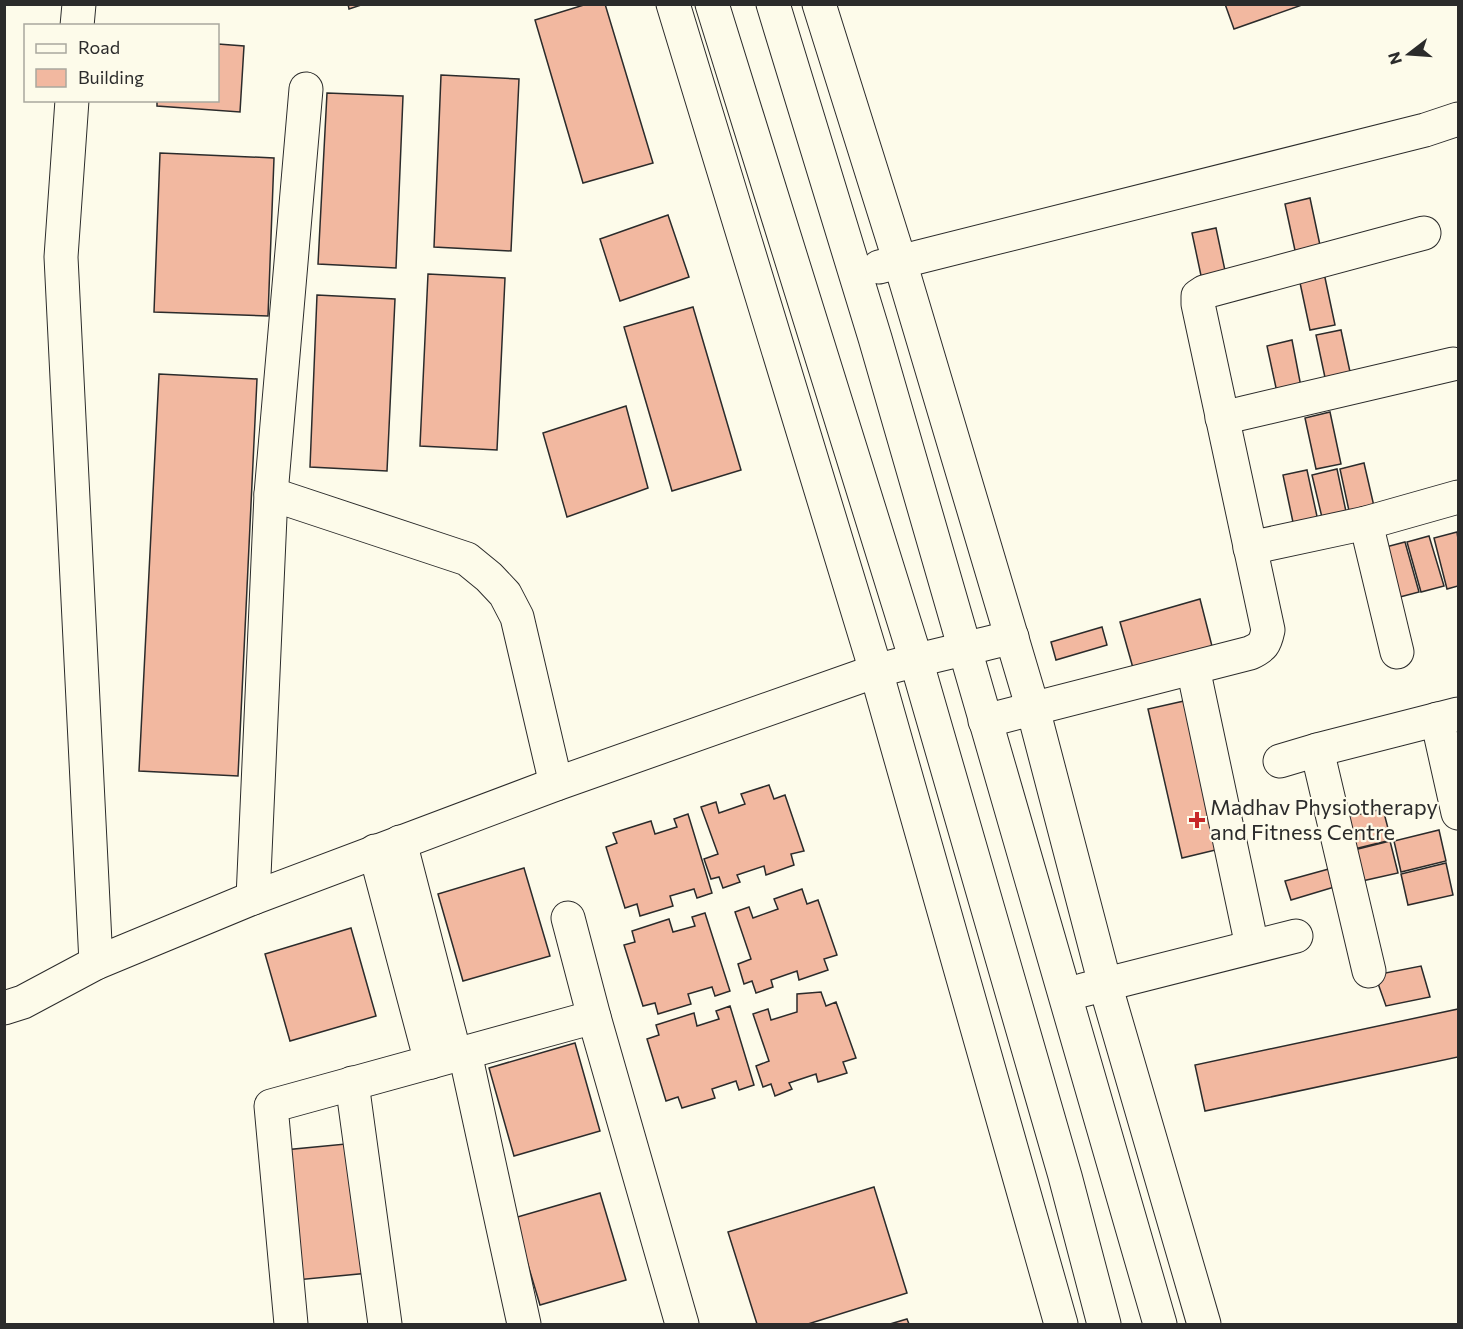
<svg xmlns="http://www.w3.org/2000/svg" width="1463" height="1329" viewBox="0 0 1463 1329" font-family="Commissioner,sans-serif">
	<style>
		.building { fill: #f2b8a0; stroke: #2b2b2b; stroke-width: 1.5 }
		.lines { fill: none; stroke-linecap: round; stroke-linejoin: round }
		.minor-casing { stroke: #2b2b2b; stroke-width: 35 }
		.minor { stroke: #fdfbea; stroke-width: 33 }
		.poi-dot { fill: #c62828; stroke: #fdfbea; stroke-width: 2 }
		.labels { text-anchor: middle; stroke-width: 4.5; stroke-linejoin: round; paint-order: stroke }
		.poi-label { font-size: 22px; fill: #2b2b2b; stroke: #fdfbea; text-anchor: start }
	</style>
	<rect width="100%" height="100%" fill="#fdfbea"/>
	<!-- building -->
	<g class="building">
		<polygon points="348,4 364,4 349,9"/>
		<polygon points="587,4 605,4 653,163 583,183 535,20"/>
		<polygon points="1225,4 1301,4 1302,5 1234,29"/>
		<polygon points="218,44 244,46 240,112 157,106 157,100 218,100"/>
		<polygon points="441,75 519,79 511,251 434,247"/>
		<polygon points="327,93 403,96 396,268 318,264"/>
		<polygon points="160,153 274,158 268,316 154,312"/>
		<polygon points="1310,198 1321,250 1296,255 1285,204"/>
		<polygon points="668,215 689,277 620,301 600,239"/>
		<polygon points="1216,228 1227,280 1203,285 1192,233"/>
		<polygon points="1324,273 1335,325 1310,330 1299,278"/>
		<polygon points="428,274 505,278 497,450 420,446"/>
		<polygon points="317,295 395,299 387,471 310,467"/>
		<polygon points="693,307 741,470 672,491 624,327"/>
		<polygon points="1341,330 1352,381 1327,387 1316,335"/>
		<polygon points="1292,340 1302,392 1278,397 1267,346"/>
		<polygon points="159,374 257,379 238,776 139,771"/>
		<polygon points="626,406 648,488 567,517 543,433"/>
		<polygon points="1330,412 1341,464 1316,469 1305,418"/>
		<polygon points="1364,463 1376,515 1351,520 1340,469"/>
		<polygon points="1337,469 1348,521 1324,526 1312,475"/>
		<polygon points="1307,470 1318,521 1294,527 1283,475"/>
		<polygon points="1457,532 1458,539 1458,586 1447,589 1434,538"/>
		<polygon points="1429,536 1444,586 1421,592 1407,542"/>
		<polygon points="1405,542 1419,592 1396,598 1382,548"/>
		<polygon points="1200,599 1214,654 1135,675 1120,622"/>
		<polygon points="1102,627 1107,645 1056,660 1051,642"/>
		<polygon points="1193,699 1228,847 1182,858 1148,709"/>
		<polygon points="769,785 774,799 785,795 804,851 791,854 794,865 766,875 764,866 737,875 740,882 723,888 719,877 711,879 704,859 718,854 701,807 716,802 719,813 745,804 741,794"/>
		<polygon points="1383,809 1391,840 1346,851 1338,819"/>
		<polygon points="688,814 712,893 697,898 694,889 670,896 673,906 640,916 637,904 625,908 606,847 617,843 613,833 651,821 655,834 677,827 674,819"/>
		<polygon points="1439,830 1446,861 1401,872 1394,841"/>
		<polygon points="1390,841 1398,873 1353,883 1346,852"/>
		<polygon points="1446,863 1453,895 1408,905 1401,874"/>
		<polygon points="1336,867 1341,885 1291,900 1285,881"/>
		<polygon points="524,868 550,956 463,981 438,894"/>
		<polygon points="802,889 807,904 818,900 837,955 824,959 828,970 799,980 797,971 771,980 773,987 756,993 752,981 744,984 738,964 751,959 735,912 749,907 753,918 778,909 774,899"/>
		<polygon points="705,913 730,991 715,996 712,987 688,994 691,1004 658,1014 655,1003 643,1006 624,945 635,942 632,931 669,919 673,932 695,926 692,917"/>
		<polygon points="351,928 376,1016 290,1041 265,954"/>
		<polygon points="1421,966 1430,997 1386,1006 1375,975"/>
		<polygon points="821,992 826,1006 836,1002 856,1058 843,1062 847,1073 818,1082 816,1074 789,1083 792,1089 775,1096 771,1084 763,1087 756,1066 769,1061 753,1014 768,1009 771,1020 797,1012 797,994"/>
		<polygon points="730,1006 754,1085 739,1090 736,1081 712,1089 715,1098 682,1108 678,1097 666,1101 647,1039 659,1035 656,1025 694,1013 697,1026 719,1019 716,1011"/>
		<polygon points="1458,1009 1458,1057 1205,1111 1195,1065"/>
		<polygon points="575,1043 600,1131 514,1156 489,1068"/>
		<polygon points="356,1143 369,1273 296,1280 284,1150"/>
		<polygon points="874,1187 907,1293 808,1324 757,1324 728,1232"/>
		<polygon points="600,1193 626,1280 540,1305 514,1218"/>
		<polygon points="907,1319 909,1324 890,1324"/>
	</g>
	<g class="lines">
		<!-- minor casing -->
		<g class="minor-casing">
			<g id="minor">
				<polyline points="673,4 876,671 1061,1324"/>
				<polyline points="712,4 916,660 1065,1176 1104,1324"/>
				<polyline points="773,4 875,338 1160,1324"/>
				<polyline points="819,4 900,262 1033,709 1105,984 1204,1324"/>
				<polyline points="77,26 79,4"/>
				<polyline points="72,100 61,257 96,963"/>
				<polyline points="879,267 1425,130 1458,119"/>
				<polyline points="1222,418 1453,364"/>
				<polyline points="271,494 467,559 489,577 505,594 517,617 556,784"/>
				<polyline points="1366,523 1397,652"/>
				<polyline points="1250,548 1366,523 1458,497"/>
				<polyline points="1193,668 1252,946"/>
				<polyline points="1437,719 1458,813"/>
				<path d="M985,721L1250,653C1263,647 1265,644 1268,630L1198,304V296L1204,292L1424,233"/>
				<polyline points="1317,750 1369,971"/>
				<polyline points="1280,761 1317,750 1458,714"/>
				<polyline points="400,842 455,1055"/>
				<polyline points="375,851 431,1062"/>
				<polyline points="253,898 271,494 306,89"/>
				<polyline points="568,918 594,1017 682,1324"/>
				<polyline points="1083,990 1296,936"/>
				<path d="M4,1008L23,1002L96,963L253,898L556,784L876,671C921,658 967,649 1012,637"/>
				<polyline points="465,1053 524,1324"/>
				<polyline points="352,1083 385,1324"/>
				<polyline points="291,1324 271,1106 594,1017"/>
			</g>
		</g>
		<!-- minor -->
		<use href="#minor" class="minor"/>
	</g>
	<!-- markers -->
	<path class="poi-dot" d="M1194 811h6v6h6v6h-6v6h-6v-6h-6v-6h6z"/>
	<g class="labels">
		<!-- poi labels -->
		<g class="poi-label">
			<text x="1210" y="815">Madhav Physiotherapy<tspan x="1210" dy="25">and Fitness Centre</tspan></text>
		</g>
	</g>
	<!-- border -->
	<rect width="1463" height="1329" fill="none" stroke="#2b2b2b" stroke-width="12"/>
	<!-- legend -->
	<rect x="24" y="24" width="195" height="78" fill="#fdfbea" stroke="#a9a89e" stroke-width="1.5"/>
	<rect x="36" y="44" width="30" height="9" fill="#fdfbea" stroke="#a9a89e" stroke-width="1.5"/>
	<text x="78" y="54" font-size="18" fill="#2b2b2b">Road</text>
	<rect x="36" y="69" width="30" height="18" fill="#f2b8a0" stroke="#a9a89e" stroke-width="1.5"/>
	<text x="78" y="84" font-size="18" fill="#2b2b2b">Building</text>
	<!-- north arrow -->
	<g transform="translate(1409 54) rotate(253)" stroke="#fdfbea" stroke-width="4.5" paint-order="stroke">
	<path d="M0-4.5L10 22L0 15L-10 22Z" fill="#2b2b2b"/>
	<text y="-9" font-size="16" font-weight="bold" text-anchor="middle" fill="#2b2b2b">N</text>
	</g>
</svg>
